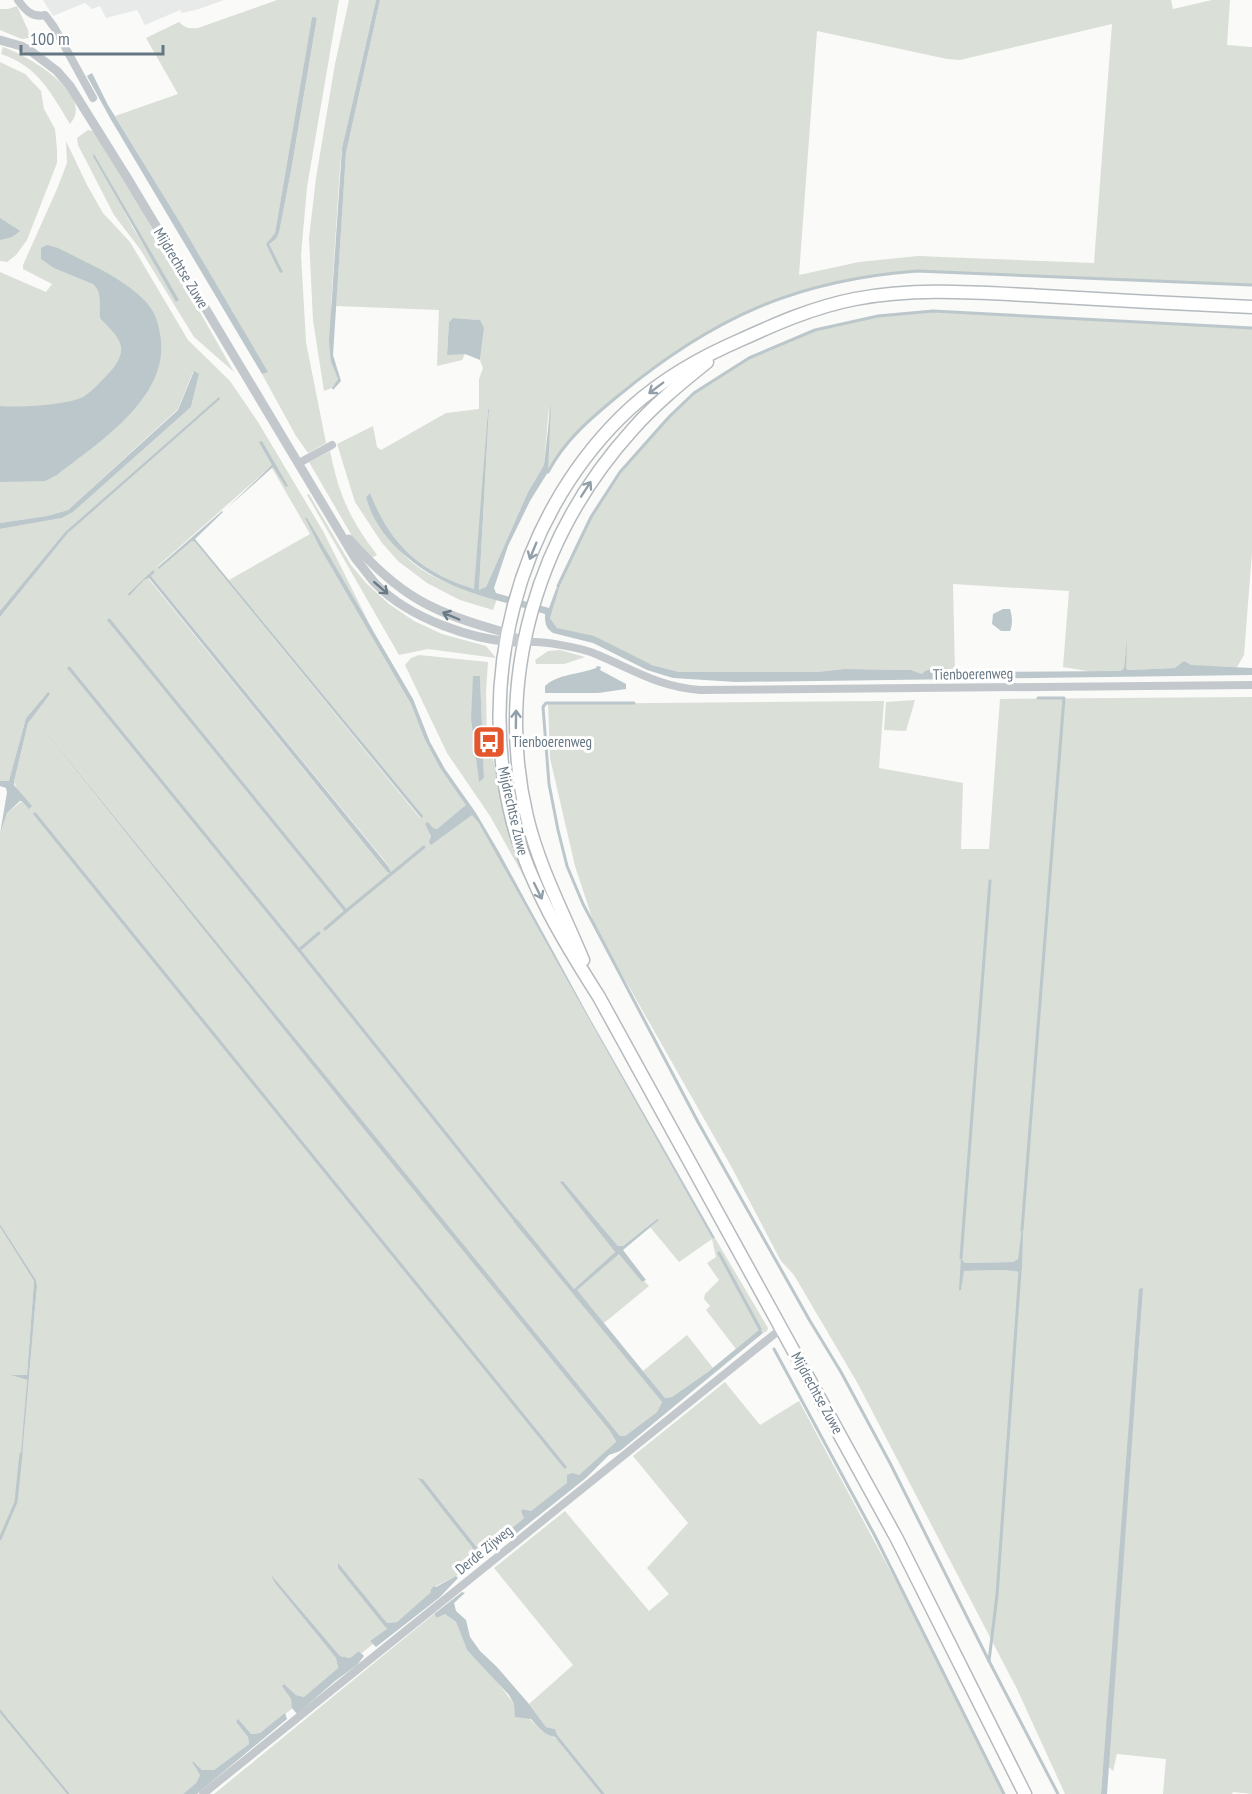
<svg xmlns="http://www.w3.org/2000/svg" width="1252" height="1794" viewBox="0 0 1252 1794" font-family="'PT Sans Narrow',sans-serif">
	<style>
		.built { fill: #e8e9e9 }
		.green { fill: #dadfd7; fill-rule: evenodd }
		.water { fill: #bbc7cb }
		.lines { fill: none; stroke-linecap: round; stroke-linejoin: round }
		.stream { stroke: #bbc7cb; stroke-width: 3 }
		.primary-casing { stroke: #b5babe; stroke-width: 15 }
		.minor { stroke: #c3c8cc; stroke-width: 8 }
		.tertiary { stroke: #c3c8cc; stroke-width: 9 }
		.primary { stroke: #fff; stroke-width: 12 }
		.oneway { stroke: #939fa8 }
		.oneway2 { stroke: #6a7a87 }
		.labels { text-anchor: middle; stroke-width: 6; stroke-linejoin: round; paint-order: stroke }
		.street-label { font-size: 15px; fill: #657683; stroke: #fff }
		.poi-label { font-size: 15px; fill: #657683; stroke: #fff; text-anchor: start }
	</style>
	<rect width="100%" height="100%" fill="#fafaf8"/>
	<!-- built -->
	<polygon class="built" points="43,0 224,0 199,9 182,13 180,10 145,25 137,10 106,18 100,6 92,9 85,3 53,16"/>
	<!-- green -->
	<g class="green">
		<path d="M277,0H339L307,187L301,255L306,342L326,443L308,453L296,436L262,374L267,371L178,219L115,116L178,94L146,38L179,22C185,28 189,29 198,28ZM312,18L317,19L291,171L279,233L276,239L269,244L272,255L266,244L275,233Z"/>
		<polygon points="349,0 376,0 342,148 340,167 331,306 331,362 338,379 332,388 324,391 313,320 309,238 316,178 335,64"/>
		<path d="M380,0H1171L1173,9L1212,0H1230L1227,45L1252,47V285L917,271C795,280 712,318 618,396C590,419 565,440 548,472L549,406L544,465L528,492L486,587L479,591L489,410H488L475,590C421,571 391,547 370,493L366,497C377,515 390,541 405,556C430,581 464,589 497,599L493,610L460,600L427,583L398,561L382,543L355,502L337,444L373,426L377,447L381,450L446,413L479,409V379L483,368L480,360L484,328L479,320L453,318L449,322L447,354H465L462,360L437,366L439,310L336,306L346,153ZM1112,24L1094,263L918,256L859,262L799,275L817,31L947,59L960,60Z"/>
		<polygon points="17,6 28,30 29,38 22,39 0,30 0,9 8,9"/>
		<path d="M3,47C25,54 97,95 70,124C51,93 38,66 1,54Z"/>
		<polygon points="0,62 25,74 41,91 44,109 55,129 57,149 57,163 27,240 16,255 7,262 0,261"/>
		<path d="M88,130L93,131L116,165L234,372L194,337L140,249L114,215L78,145L77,138ZM94,154L178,300L133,228Z"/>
		<path d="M66,141L87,185L103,213L130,242L188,340L230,381L258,422L323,531L381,647L305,518L320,548L411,704L424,738L440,768L467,805L437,829H433L425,824L430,832L432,844L472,814L478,822L712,1238H715L768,1328L767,1331L763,1333L760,1329L736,1349L706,1310L710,1306L704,1299L705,1294L719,1280L707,1263L716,1257L712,1239L679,1262L650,1227L658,1221L657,1219L623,1246H618L563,1181L561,1182L615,1252L574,1289L517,1220L514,1221L662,1402L657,1412L625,1436H620L36,722L610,1431L616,1443L579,1475L531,1511L523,1509L524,1518L487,1548L479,1550L423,1479L419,1478L472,1547L474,1557L465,1565L466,1569L456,1576L430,1589L431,1592L397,1622L387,1623L338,1564V1568L384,1623L387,1630L370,1641L373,1644L362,1653L359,1651L350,1658L340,1656L273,1578L275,1583L336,1658L338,1668L304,1697L296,1695L285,1685L283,1686L291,1699L293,1708L260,1733L251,1734L238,1720L236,1722L248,1737L249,1744L214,1770H202L193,1761L192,1762L200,1775L196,1783L183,1794H70L0,1709V1227L34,1281L27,1375H10L27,1380L22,1456L37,1286L36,1280L0,1224V834L7,813L22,801L14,782L28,723L47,693L26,718L9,782L0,781V617L68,533L219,397L65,532L0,612V529L62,518L73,512L191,407L199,374L193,372L178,409L68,510L47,516L0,523V272L46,292L52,284L23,269V265L57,189L67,163ZM270,467L272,468L310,534L229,580L422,816L420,818L195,542L192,541L160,568L158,566ZM153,570L154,572L151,576L388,865L391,873L387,872L148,578L144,580L130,595Z"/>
		<path d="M933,311L1252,328V552L1244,655L1237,667L1179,666L1175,668L1128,670L1126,668V650L1124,668L1121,671L1093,672L1063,667L1069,591L953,584L955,672L942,666L922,674L911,670L844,669L817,672H679L652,665L557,628L550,618C561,570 581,531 608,490C629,460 666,413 695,392C765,340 848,315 933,311Z"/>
		<path d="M330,451C339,496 350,519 377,555L371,558L352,536L309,462Z"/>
		<polygon points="309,494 351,565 366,583 389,604 414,621 442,634 486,646 496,658 428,649 399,655 307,495"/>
		<polygon points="560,650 585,657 564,664 536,664 535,660 548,651"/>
		<path d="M419,655L488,662L486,691L487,746H490L508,825L542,909L490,816L447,753L405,665L411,658ZM480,677L484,778L479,781L471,720Z"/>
		<path d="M1252,697V1794L1233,1792L1232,1794H1163L1166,1759L1117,1754L1113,1771L1108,1766L1143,1289L1101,1794H1065L1017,1689L858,1384L794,1275L781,1261L732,1168L595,927L575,866L550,758L548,704L884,701L879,768L963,783L961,849H989L1000,699ZM1019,1253L1022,1270L1020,1272L1004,1270L964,1271L962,1259L965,1263L1013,1262L1018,1259Z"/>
		<polygon points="915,700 906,731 884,730 886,702"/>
		<polygon points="619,1253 642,1282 644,1281 649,1286 604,1323 576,1290"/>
		<polygon points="687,1335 713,1368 672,1397 665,1398 643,1371"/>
		<polygon points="725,1382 760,1425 799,1401 943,1669 1003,1794 605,1794 556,1735 555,1729 546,1727 529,1704 573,1665 494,1568 565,1511 649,1611 669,1594 647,1568 688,1523 633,1456"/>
		<polygon points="434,1614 437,1618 445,1614 456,1622 467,1650 492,1675 514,1704 542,1731 557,1739 601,1794 214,1794"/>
		<polygon points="0,1713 67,1794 0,1794"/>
	</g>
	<!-- water -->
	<g class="water">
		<polygon points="376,0 380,0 346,153 333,355 341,381 333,390 332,388 338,379 331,362 329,341 342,148"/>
		<polygon points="312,17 317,18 291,171 279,233 276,239 269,244 283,272 280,273 266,244 275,233"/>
		<polygon points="92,73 108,105 178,219 268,372 262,374 110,118 87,76"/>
		<polygon points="94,154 179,300 176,302 93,156"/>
		<polygon points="0,218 20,231 12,237 0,240"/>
		<path d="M47,245L58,248C87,263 122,277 145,301C154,310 158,321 160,334C172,396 99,442 57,475L45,481L0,482V406C17,408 68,405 83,397C93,391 102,380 110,372C117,364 124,353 120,343C117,334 106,325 100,318C99,305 103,293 93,284L54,268L41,259V248Z"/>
		<polygon points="453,318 480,320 484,328 480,360 465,354 447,355 449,322"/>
		<polygon points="194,371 199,374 191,407 73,512 62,518 0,529 0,523 47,516 68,510 178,410"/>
		<polygon points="219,397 220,399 68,533 0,617 0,611 65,532"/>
		<path d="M551,403L548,472L530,501L508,546L494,588L496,593L549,608L556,589L561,581L550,618L557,628L594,636L652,665L679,672H817L844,669L911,670L922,674L925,671L942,666L955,672L1121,671L1124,668L1127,639L1126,668L1128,670L1175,668L1184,661L1191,665L1252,668V675L736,682L673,678L647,670L593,643L553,633C545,628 545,622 545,614C487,596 438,591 393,544C380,530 371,515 366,497L370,493C391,546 421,572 474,589L488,410L489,409L479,590L486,587L528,492L544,465Z"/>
		<polygon points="262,441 288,486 286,487 273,467 227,508 272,465 259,442"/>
		<polygon points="222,511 223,512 195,539 423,816 421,818 195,542 192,541 159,569 158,567"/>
		<polygon points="305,518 307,518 413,699 430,742 445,769 476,813 499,852 589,1017 715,1238 712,1238 478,822 472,815 431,845 429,842 431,836 425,824 428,822 433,828 437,829 466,805 440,768 424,738 411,704 320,548"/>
		<polygon points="153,570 155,572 151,576 388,866 392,874 387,872 149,578 144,580 129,596 128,594"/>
		<path d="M1003,609H1010C1012,615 1013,625 1010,631H1001L992,624L993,614Z"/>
		<path d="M597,666L601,667L600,670L626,684V689L598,693H545V686C557,674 581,674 596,668Z"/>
		<polygon points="473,676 480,676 484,778 479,782 471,720"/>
		<polygon points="48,692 50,694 28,723 14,782 14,785 32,806 29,809 22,801 20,801 7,813 0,834 7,792 6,788 0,786 0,781 9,781 26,718"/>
		<polygon points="36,721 620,1436 625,1436 657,1412 662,1402 513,1221 517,1219 574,1289 615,1252 560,1182 563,1181 618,1246 623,1246 657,1219 659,1220 623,1250 646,1280 642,1282 619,1254 577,1290 665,1398 672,1397 709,1371 760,1329 763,1333 620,1451 609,1455 586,1478 468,1572 465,1565 474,1557 472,1547 418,1478 423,1479 479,1550 488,1548 524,1518 521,1511 523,1509 531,1511 567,1483 567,1475 572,1473 579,1475 616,1442 610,1431 359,1123"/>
		<polygon points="0,1224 36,1280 37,1286 22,1457 21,1454 27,1380 10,1375 27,1375 34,1281 0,1227"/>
		<polygon points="1022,1228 1023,1230 1022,1270 1020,1272 1004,1270 964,1271 961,1290 959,1290 961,1258 965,1263 1013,1262 1018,1259"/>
		<polygon points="1143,1288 1107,1794 1101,1794 1139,1289"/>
		<polygon points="338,1563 387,1623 397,1622 431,1592 430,1590 434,1586 436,1587 456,1576 458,1578 440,1597 376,1647 370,1641 387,1629 338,1568"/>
		<polygon points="271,1575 340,1656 350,1658 359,1651 364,1656 357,1665 335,1681 297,1714 292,1708 291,1699 282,1686 284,1684 296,1695 304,1697 338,1668 336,1658 275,1583"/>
		<path d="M462,1592L465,1593L454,1603L456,1611L466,1620L470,1637L480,1651L497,1667L529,1704L546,1727L555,1729L557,1735L605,1794H601L555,1737C544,1735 538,1727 531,1719L515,1717L514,1704L509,1695L467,1650L456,1622L445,1614L437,1618L434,1614Z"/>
		<polygon points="0,1709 70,1794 67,1794 0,1713"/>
		<polygon points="285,1713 287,1719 197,1794 183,1794 196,1783 200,1775 192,1762 193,1761 202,1770 214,1770 249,1744 248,1737 236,1722 238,1719 251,1734 260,1733"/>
	</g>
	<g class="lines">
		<!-- stream -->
		<g class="stream">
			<path d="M548,472C565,440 590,419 618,396C712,318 796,280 917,271L1252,285"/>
			<polyline points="558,586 591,517 620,472 670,416 694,393 749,358 815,330 878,316 933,311 1252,328"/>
			<polyline points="109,620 346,911 325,929"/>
			<polyline points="69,668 299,950 319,933"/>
			<polyline points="634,703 546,703 543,707 549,784 558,830 567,866 583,904 698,1122 810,1321 841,1372 890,1463 989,1661 997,1595 1020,1271"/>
			<polyline points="35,814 565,1467"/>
			<polyline points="346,911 424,847"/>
			<polyline points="299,950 515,1220"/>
			<polyline points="1022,1230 1064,698 1038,698"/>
			<polyline points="719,1253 760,1329"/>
			<polyline points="961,1258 990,881"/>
			<polyline points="774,1349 875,1536 1004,1794"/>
			<polyline points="0,1539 16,1502 21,1454"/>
			<polyline points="989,1661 1058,1794"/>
		</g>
		<!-- primary casing -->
		<g class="primary-casing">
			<g id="primary">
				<path d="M583,960C563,912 539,867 527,817C494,677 538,534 633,429C655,404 681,383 707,362"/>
				<path d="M1025,1794L897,1539L599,997C564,942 530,886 513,823C476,682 516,522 620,418C650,388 688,364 727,346C769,327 809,308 855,299C918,287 981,293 1044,296C1113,300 1183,304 1252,307"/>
			</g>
		</g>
		<!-- minor -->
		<g class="minor">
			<path d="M18,0C25,10 32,18 45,15L54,27L93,98"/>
			<polyline points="299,463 332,445"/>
			<path d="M524,642C542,641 581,647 598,655C634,670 659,687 700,690L1252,685"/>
			<polyline points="203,1794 782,1328"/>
		</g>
		<!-- tertiary -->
		<g class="tertiary">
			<path d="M0,40L21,46L32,52L57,71L70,86L128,179L355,558C362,566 368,575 375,583C408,618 477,643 524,642"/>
			<path d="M349,539C400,597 433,613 507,633L514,637"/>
		</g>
		<!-- primary -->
		<use href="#primary" class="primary"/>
	</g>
	<!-- one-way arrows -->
	<defs><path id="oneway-shaft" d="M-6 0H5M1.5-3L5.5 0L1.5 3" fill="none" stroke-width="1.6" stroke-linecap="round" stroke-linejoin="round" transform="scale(1.5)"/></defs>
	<g class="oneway">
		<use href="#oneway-shaft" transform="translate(656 388) rotate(143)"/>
		<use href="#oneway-shaft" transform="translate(586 489) rotate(-57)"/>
		<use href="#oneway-shaft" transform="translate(533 551) rotate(112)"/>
		<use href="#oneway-shaft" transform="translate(516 719) rotate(-89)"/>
		<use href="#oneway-shaft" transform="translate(538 891) rotate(64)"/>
	</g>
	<g class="oneway2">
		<use href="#oneway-shaft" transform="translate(381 588) rotate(41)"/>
		<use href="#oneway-shaft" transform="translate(451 616) rotate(-157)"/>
	</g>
	<!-- icons -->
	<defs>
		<g id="bus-square" transform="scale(1.725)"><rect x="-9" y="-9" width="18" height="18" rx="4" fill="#e4572e" stroke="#fff"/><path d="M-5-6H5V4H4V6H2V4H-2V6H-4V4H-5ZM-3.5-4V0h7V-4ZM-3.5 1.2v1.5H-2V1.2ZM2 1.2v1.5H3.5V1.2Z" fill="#fff"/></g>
	</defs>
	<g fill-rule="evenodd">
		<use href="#bus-square" x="489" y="742"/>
	</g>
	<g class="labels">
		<!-- street labels -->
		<g class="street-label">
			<text transform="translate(181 268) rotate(59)" y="5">Mijdrechtse Zuwe</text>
			<text transform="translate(973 674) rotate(-1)" y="5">Tienboerenweg</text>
			<text transform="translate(513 811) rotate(77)" y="5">Mijdrechtse Zuwe</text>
			<text transform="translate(817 1393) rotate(61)" y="5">Mijdrechtse Zuwe</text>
			<text transform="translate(484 1550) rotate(-39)" y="5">Derde Zijweg</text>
		</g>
		<!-- poi labels -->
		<g class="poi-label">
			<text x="512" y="747">Tienboerenweg</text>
		</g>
	</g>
	<!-- scale -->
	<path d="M21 45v9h142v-9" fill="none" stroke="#657683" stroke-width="3"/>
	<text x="30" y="45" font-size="18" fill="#657683" stroke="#ffffff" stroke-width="4.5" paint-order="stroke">100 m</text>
</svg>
